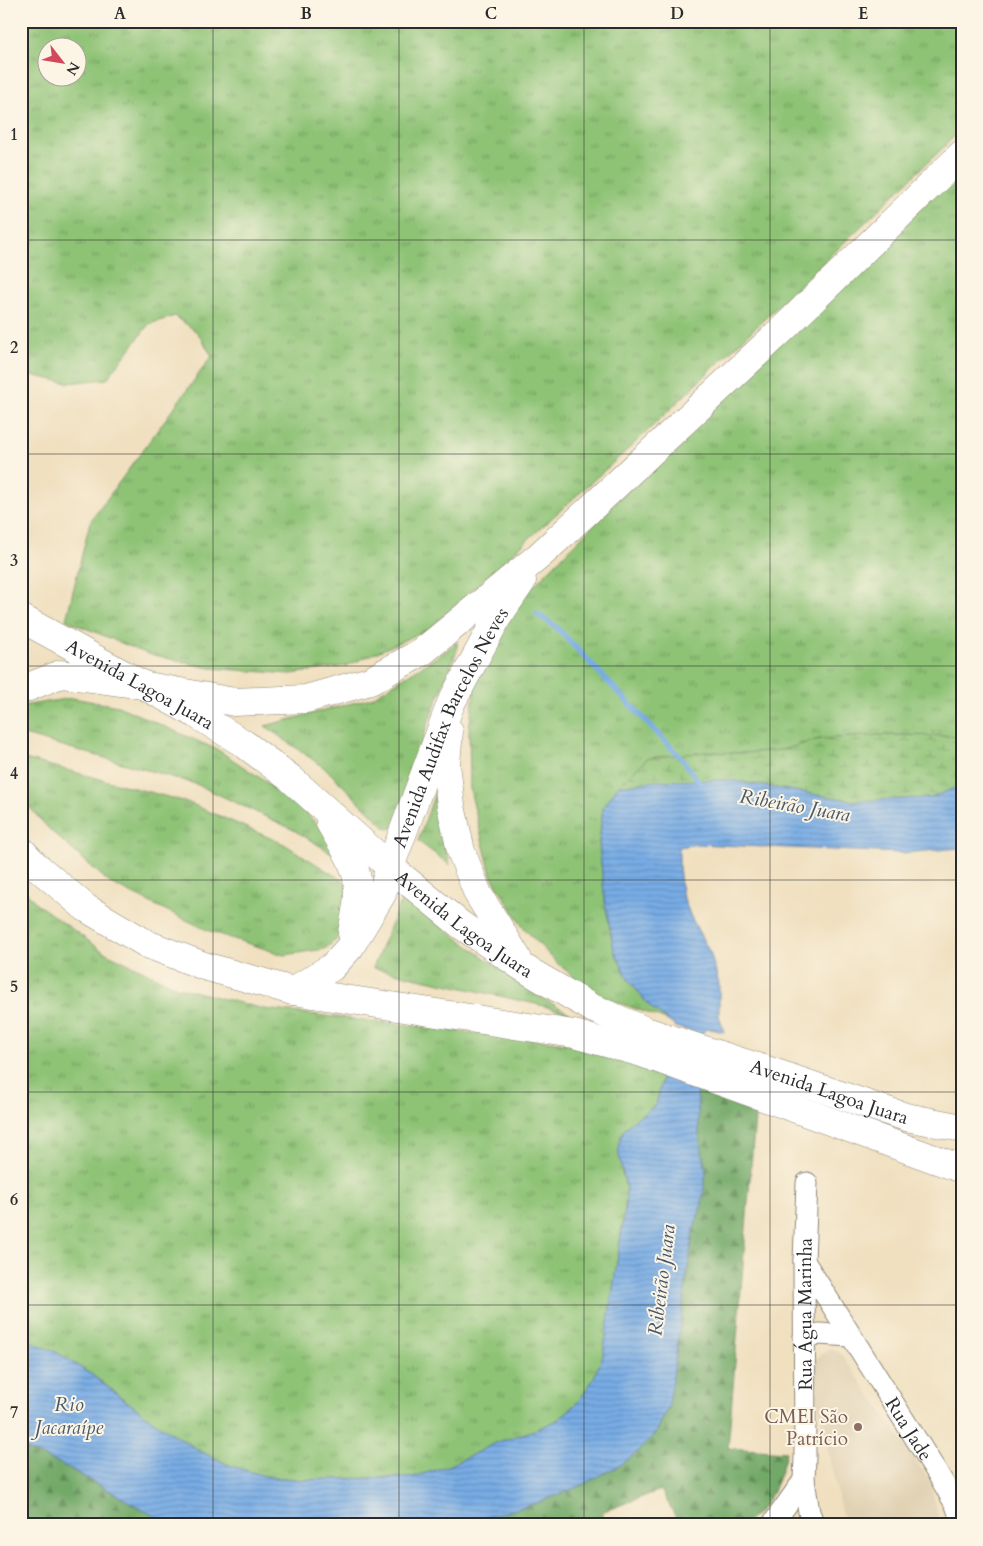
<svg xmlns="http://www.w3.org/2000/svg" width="983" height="1546" viewBox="0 0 983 1546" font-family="Cardo,serif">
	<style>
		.built { fill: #e1d2b4 }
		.grass { fill: url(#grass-tufts); stroke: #5c7750; fill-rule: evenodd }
		.forest { fill: url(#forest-firs); stroke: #4e6a49 }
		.wetland { fill: url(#wetland-marsh); stroke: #5c7750 }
		.water { fill: url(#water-rules); stroke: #526c88 }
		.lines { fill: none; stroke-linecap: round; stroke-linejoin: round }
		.stream { stroke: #78ace5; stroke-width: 5.5 }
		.minor-casing { stroke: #8e8676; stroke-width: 23 }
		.major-casing { stroke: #8e8676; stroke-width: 29 }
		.minor { stroke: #fff; stroke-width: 21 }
		.major { stroke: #fff; stroke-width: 28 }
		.grid { fill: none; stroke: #2b2b2b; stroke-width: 1; stroke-opacity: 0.55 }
		.education-dot { fill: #8d6e63; stroke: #fcf5e5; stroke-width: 2 }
		.labels { text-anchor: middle; stroke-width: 4; stroke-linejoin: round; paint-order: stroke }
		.street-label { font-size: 19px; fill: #2b2b2b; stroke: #fcf5e5 }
		.education-label { font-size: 19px; fill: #785e54; stroke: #fcf5e5; text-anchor: end }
		.water-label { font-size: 20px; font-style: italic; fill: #46586c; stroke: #fcf5e5 }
		.neatline { fill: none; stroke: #2b2b2b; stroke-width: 2 }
		.grid-label { font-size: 16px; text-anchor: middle; font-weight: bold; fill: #2b2b2b }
	</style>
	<defs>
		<pattern id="grass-tufts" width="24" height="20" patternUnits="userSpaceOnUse" patternTransform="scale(1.25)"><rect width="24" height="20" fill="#8ec376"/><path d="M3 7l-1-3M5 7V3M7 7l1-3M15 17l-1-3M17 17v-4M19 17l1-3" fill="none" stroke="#749f61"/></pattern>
		<pattern id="forest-firs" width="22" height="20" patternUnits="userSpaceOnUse" patternTransform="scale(1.25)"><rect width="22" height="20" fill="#72a967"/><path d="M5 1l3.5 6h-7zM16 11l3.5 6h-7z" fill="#5e8a55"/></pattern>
		<pattern id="wetland-marsh" width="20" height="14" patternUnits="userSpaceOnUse" patternTransform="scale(1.25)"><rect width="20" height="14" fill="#8ec376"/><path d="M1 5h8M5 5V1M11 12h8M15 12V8" fill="none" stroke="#749f61"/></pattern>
		<pattern id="water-rules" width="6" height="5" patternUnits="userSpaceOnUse" patternTransform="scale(1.25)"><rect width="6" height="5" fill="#78ace5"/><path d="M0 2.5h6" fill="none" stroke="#638cba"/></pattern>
	</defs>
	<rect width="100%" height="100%" fill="#fcf5e5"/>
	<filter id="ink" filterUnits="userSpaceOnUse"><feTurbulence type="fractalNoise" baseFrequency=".02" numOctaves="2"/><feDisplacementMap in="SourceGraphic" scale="10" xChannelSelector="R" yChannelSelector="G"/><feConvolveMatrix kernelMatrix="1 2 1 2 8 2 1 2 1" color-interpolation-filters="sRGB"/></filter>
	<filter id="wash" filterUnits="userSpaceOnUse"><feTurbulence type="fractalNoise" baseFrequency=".0096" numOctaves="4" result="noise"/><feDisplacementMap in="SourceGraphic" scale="20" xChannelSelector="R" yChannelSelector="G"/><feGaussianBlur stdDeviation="1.12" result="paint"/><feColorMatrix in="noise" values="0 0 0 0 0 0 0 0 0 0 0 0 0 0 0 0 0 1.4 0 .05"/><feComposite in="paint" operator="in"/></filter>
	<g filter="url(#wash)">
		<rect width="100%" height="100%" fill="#f0e0c0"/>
		<!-- built -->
		<polygon class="built" points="829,1350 836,1350 843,1356 930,1481 940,1525 844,1525 811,1373 814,1362 821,1354"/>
		<!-- grass -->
		<g class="grass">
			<path d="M21,21H962V127L949,142L637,441L429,629L346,666L291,674L210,668L148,654L66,620L90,522L212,356L197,332L175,316L149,324L107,379L68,383L21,373ZM48,48H78V78H48Z"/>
			<polygon points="962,168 962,735 956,736 882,735 820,739 782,750 743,753 707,752 648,758 618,786 603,808 599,843 605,902 614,950 628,979 650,1007 669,1021 595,994 557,963 522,926 491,875 470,790 469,729 476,679 515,605 656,461"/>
			<polygon points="457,642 457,650 428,723 397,823 391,829 385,827 326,769 265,726 371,698 443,653"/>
			<polygon points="72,698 118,706 218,750 265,781 305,812 331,838 350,864 292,829 196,784 21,734 22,706"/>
			<polygon points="21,758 187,802 284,844 358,890 350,928 325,949 284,955 209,931 110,883 50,830 21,798"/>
			<polygon points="435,793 440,828 450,865 418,841"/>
			<polygon points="21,886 37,904 104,952 177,987 264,1009 566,1043 663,1075 656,1105 633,1121 621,1169 626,1189 625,1209 603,1355 593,1380 578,1402 558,1420 532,1431 498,1442 449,1466 413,1477 302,1480 265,1476 231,1466 200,1451 153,1421 92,1375 56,1352 21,1338"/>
			<polygon points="402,898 535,994 571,1014 540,1005 373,968"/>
		</g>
		<!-- forest -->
		<g class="forest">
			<path d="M697,1081L756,1106L728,1448L786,1452C781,1477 767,1514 741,1524C733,1527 691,1525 680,1525L661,1490L602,1512L603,1525H461L537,1503L580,1486L620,1465L640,1450L673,1378L693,1232L702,1204L706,1171L699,1138Z"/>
			<polygon points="21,1448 59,1463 162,1520 173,1525 21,1525"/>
		</g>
		<!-- wetland -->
		<polygon class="wetland" points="882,735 956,736 962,735 962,785 931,798 854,801 728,780 656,781 618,786 648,758 707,752 743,753 782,750 820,739"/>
		<!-- water -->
		<g class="water">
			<polygon points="728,780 854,801 931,798 962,785 962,848 902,853 697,844 679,847 679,867 682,893 690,915 711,955 719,984 719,1016 724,1032 706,1028 702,1035 676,1027 650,1007 628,979 614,950 605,902 599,843 603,808 618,786 656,781"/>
			<path d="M663,1075L697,1081L699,1138L706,1171L702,1204L693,1232L669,1405L657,1431L640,1450L620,1465L580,1486L537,1503L461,1525H173L162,1520L59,1463L21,1448V1338L56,1352L92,1375L153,1421L200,1451L231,1466L265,1476L302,1480L413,1477L449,1466L498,1442L532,1431L558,1420L578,1402L593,1380L603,1355L625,1209C625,1202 626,1195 626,1189C623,1163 607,1141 634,1120C641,1115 649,1110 656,1105Z"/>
		</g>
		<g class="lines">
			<!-- stream -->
			<polyline class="stream" points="537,614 556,627 683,760 702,786"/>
		</g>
	</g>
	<g filter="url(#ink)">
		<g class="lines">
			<!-- minor casing -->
			<g class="minor-casing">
				<g id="minor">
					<path id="s1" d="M804,1261L938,1474L956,1505L962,1522"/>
					<polyline points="804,1337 819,1334 851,1336"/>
					<polyline points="804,1480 809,1512 814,1525"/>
					<path id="s2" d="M772,1525L804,1480L805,1457L804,1261L807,1183"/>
				</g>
			</g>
			<!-- major casing -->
			<g class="major-casing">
				<g id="major">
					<path id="s3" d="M21,618L194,713L243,743L290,778L390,867L461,925L522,967L592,1008L646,1031L782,1075L878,1108L906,1117L962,1128"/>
					<polyline points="21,690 61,674 142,685 234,702 306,699 370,681 422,652 539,556 602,498 786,326 962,154"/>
					<polyline points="449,731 446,764 451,806 461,851 478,894 518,959"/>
					<path d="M330,823C339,840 354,859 357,879C360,897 355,915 352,933"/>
					<polyline points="21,850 35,865 86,908 147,944 204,966 293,991 574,1034 642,1053 962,1169"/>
					<path id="s4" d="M293,991L332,967L350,947L382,894L390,867L451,703L497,618L522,581"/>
				</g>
			</g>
			<!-- minor -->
			<use href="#minor" class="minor"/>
			<!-- major -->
			<use href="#major" class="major"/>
		</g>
	</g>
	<!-- grid -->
	<path class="grid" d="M213,21V1525M399,21V1525M584,21V1525M770,21V1525M21,240H962M21,454H962M21,666H962M21,880H962M21,1092H962M21,1305H962"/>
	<!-- markers -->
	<circle class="education-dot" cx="858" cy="1427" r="5"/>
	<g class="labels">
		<!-- street labels -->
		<g class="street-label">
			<text dy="7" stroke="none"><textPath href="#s3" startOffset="136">Avenida Lagoa Juara</textPath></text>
			<text dy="7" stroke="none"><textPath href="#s4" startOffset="315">Avenida Audifax Barcelos Neves</textPath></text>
			<text dy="7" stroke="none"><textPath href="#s3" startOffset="541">Avenida Lagoa Juara</textPath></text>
			<text dy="7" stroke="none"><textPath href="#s3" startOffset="946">Avenida Lagoa Juara</textPath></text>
			<text dy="7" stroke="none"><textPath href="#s2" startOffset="221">Rua Água Marinha</textPath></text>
			<text dy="7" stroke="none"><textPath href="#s1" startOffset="198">Rua Jade</textPath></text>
		</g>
		<!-- education labels -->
		<g class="education-label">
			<text x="848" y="1423">CMEI São<tspan x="848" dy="22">Patrício</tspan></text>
		</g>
		<!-- water labels -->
		<g class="water-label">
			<text transform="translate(795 805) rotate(10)" y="7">Ribeirão Juara</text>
			<text transform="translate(661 1280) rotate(-83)" y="7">Ribeirão Juara</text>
			<text x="69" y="1411">Rio<tspan x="69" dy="23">Jacaraípe</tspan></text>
		</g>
	</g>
	<!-- margin -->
	<rect width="983" height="1546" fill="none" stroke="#fcf5e5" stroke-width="55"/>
	<!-- north arrow -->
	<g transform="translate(62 62) rotate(121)"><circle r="24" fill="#fcf5e5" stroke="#a8a49b"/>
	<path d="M0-4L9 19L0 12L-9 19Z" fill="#d1495b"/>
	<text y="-8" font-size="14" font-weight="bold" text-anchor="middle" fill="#2b2b2b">N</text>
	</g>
	<rect x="28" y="28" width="928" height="1490" class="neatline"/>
	<g class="grid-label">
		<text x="120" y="19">A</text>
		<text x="306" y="19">B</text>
		<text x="491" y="19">C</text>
		<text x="677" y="19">D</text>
		<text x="863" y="19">E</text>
		<text x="14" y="140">1</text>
		<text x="14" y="353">2</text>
		<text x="14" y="566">3</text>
		<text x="14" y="779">4</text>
		<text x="14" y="992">5</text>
		<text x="14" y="1205">6</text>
		<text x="14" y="1418">7</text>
	</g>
</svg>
